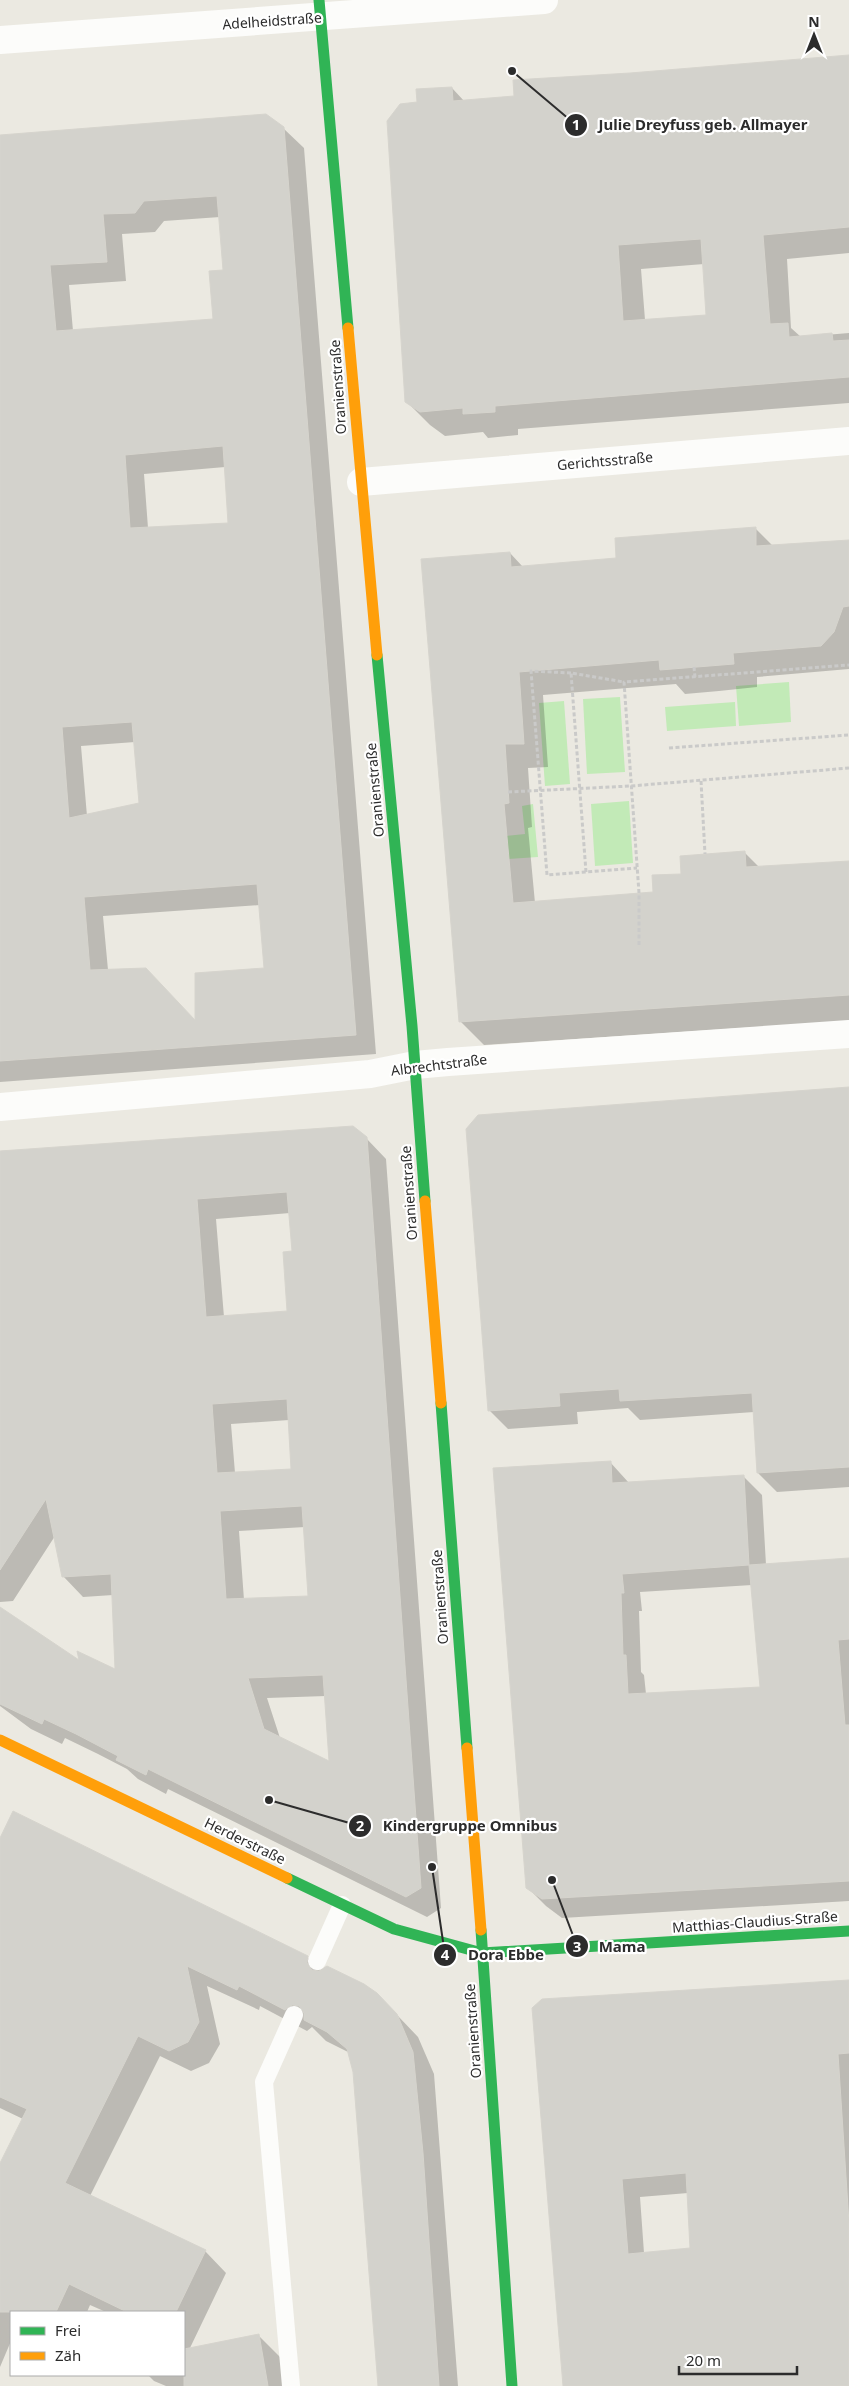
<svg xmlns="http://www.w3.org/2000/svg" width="849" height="2386" viewBox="0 0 849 2386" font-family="'Noto Sans',sans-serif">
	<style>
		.grass { fill: #c2eab7 }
		.shadow { fill: #0003; fill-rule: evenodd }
		.building { fill: #d3d2cc; stroke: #d6d4cd; fill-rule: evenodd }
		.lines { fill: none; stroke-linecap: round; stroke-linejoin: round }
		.path { stroke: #cacac9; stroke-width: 3; stroke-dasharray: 4 2.5; stroke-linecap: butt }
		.lane { stroke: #fcfcfa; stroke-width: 18 }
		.street { stroke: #fcfcfa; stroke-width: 28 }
		.fast { stroke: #30b455; stroke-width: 11 }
		.slow { stroke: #ff9f0a; stroke-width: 11 }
		.labels { text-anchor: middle; stroke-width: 4.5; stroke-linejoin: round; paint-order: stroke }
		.street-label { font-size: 14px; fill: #2c2c2c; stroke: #fff }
		.leader { fill: none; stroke: #2c2c2c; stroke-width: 2 }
		.callout-dot { fill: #2c2c2c; stroke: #fff; stroke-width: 2 }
		.mark-label { font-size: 15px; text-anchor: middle; font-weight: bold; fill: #fff }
		.callout-label { font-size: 15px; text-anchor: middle; font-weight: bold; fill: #2c2c2c; stroke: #fff; stroke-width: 4.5; stroke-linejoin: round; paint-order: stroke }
	</style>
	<rect width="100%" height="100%" fill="#ebe9e1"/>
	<!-- grass -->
	<g class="grass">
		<polygon points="789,682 791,722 739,726 736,686"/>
		<polygon points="620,697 625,772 587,774 583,699"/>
		<polygon points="564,701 570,784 545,786 539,703"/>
		<polygon points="735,702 736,726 667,731 665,707"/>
		<polygon points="629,801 633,863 595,866 591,804"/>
		<polygon points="533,804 538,857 508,859 506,836 525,834 522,806"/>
	</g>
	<!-- shadow -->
	<g class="shadow">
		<path d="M849,56V253L787,259L791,328L801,337L849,333V403L518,429V435L488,438L483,432L445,436L430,425L406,401L418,104L452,88L465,102L516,97L630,74ZM704,264L707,316L645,320L641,269Z"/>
		<path d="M283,128L304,148L376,1054L0,1082V136ZM220,217L225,272L214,320L73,331L69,285L126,281L122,234L155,232L164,221ZM225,467L229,524L148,528L144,474ZM135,742L140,804L87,816L81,746ZM260,905L266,969L196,1022L108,970L103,916Z"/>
		<polygon points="755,528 773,546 849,541 849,669 757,677 757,687 719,691 685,694 676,684 543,695 548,767 528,768 532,827 528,828 535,903 654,894 682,875 744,852 760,868 849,862 849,1021 484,1045 460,1021 510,553 523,567 618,559"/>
		<polygon points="849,1087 849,1487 777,1492 758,1473 754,1412 640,1420 628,1408 577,1412 578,1424 508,1429 489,1410"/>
		<path d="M366,1138L386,1159L441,1908L427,1917L168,1789L166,1794L138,1779L127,1769L98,1754L65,1738L62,1744L31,1729L0,1706V1609L81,1663L117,1671L113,1595L83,1597L63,1576L55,1536L13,1601L0,1602V1151ZM290,1213L293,1253L289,1313L224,1317L216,1219ZM289,1420L292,1470L235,1473L231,1424ZM305,1527L309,1598L244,1600L239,1531ZM326,1696L331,1763L280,1738L267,1698Z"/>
		<path d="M610,1462L629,1483L743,1476L762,1495L766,1565L849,1559V1901L562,1918L546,1906L527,1887ZM752,1585L761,1688L646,1694L644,1675L641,1672L639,1611H642L640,1592Z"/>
		<polygon points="0,1840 307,1957 321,1971 398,2016 418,2037 434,2074 458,2386 379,2386 353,2060 350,2053 326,2041 312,2027 307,2031 260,2006 259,2010 207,1986 220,2044 209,2063 191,2071 160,2056 90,2196 205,2251 226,2273 189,2350 259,2336 280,2357 285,2386 166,2386 154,2381 148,2375 184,2375 184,2351 186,2350 184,2349 184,2312 106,2312 90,2305 87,2312 11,2312 11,2341 0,2367 0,2166 23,2119 0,2108"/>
		<path d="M849,1981V2386H564L533,2008ZM688,2193L691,2249L644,2253L640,2197Z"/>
	</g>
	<!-- building -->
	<g class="building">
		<path d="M849,55V227L763,235L770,324L788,323L789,337L832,333L833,341L849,340V377L495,406V412L463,414V408L420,412L405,402L387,121L400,104L417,102L416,89L452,87L453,101L514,96L513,80L630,73ZM701,239L706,315L623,321L618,245Z"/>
		<path d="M266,114L284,127L356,1035L0,1061V135ZM217,196L223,270L209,271L213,319L56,331L50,265L107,262L103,214L135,213L144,201ZM223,446L228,523L130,528L125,455ZM132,722L139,803L69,818L62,727ZM257,884L264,968L195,973V1020L146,968L90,970L84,897Z"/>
		<polygon points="756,527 756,546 849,540 849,606 843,607 834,632 821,646 733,653 734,664 660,670 659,660 519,672 524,744 505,744 509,803 504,804 513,903 653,892 652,875 681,874 680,856 745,851 746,867 849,861 849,995 459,1022 421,559 510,552 511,567 616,558 615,538"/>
		<polygon points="849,1087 849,1467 757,1473 752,1393 620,1401 619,1389 559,1393 560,1406 488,1411 466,1129 478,1115"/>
		<path d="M353,1126L367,1137L421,1888L406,1897L148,1769L146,1775L116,1760L118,1756L76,1734L44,1719L42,1724L0,1704V1607L79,1660L77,1651L115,1669L111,1574L62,1577L46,1499L0,1570V1151ZM287,1192L292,1251L283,1252L287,1311L206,1317L197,1199ZM287,1399L291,1469L217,1473L212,1404ZM302,1506L308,1596L226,1599L220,1511ZM323,1675L329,1761L264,1729L248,1678Z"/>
		<path d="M611,1461L612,1483L744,1475L749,1565L849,1558V1639L838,1640L845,1725H849V1881L542,1899L526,1888L493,1468ZM749,1565L760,1687L628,1694L626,1655H623L621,1593H624L622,1574Z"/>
		<polygon points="13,1811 308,1956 307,1963 312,1970 319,1971 327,1966 364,1984 377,1993 397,2014 413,2052 423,2153 439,2386 378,2386 353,2072 347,2049 327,2032 304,2020 304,2013 299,2006 292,2005 285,2010 239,1986 237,1990 187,1966 199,2022 188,2042 169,2051 138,2036 65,2183 206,2250 176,2312 127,2312 69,2284 56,2312 0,2312 0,2163 27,2109 0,2097 0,1838"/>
		<path d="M849,1980V2053L838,2054L849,2223V2386H563L532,2008L542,1999ZM686,2173L690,2248L628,2254L622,2179Z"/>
		<polygon points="259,2334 268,2386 184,2386 184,2349"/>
	</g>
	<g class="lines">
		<!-- path -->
		<g class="path">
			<polyline points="694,667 695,677"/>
			<polyline points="571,673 531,671 547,875 637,868"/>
			<polyline points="669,748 849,735"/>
			<polyline points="701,781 705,854"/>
			<polyline points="508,792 631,786 849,768"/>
			<polyline points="586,872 571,673 624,682"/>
			<polyline points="639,945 639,893 624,682 849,665"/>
		</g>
		<!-- lane -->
		<g class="lane">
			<polyline points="317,1961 342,1905"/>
			<polyline points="291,2386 264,2082 294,2015"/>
		</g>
		<!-- street -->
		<g class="street">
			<polyline points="0,40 544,0"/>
			<polyline points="361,482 849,441"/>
			<polyline points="0,1107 370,1074 415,1065 448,1062 849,1034"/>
		</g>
		<!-- fast -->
		<g class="fast">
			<polyline points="319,0 348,328"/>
			<polyline points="377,655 412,1026 425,1201"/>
			<polyline points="441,1403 467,1748"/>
			<polyline points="287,1878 394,1929 482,1953 849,1931"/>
			<polyline points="481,1930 512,2386"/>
		</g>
		<!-- slow -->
		<g class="slow">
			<polyline points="348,328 377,655"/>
			<polyline points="425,1201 441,1403"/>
			<polyline points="0,1740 287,1878"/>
			<polyline points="467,1748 481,1930"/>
		</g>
	</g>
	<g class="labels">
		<!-- street labels -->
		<g class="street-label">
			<text transform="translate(272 21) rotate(-4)" y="5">Adelheidstraße</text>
			<text transform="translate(338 387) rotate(-94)" y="5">Oranienstraße</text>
			<text transform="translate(605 461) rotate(-5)" y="5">Gerichtsstraße</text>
			<text transform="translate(375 790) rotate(-95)" y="5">Oranienstraße</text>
			<text transform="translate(439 1065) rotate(-7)" y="5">Albrechtstraße</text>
			<text transform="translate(409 1193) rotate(-94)" y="5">Oranienstraße</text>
			<text transform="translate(440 1597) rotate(-94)" y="5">Oranienstraße</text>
			<text transform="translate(245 1841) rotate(26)" y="5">Herderstraße</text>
			<text transform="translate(755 1922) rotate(-4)" y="5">Matthias-Claudius-Straße</text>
			<text transform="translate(473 2031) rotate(-94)" y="5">Oranienstraße</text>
		</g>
	</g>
	<!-- callouts -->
	<path class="leader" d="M512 71L576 125M269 1800L360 1826M552 1880L577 1946M432 1867L445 1955"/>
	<g class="callout-dot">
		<circle cx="512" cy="71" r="5"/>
		<circle cx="269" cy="1800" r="5"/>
		<circle cx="552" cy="1880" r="5"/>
		<circle cx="432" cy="1867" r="5"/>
		<circle cx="576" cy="125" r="12"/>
		<circle cx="360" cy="1826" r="12"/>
		<circle cx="577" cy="1946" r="12"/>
		<circle cx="445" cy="1955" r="12"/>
	</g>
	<g class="mark-label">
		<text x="576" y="130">1</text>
		<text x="360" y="1831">2</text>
		<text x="577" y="1952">3</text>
		<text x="445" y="1960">4</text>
	</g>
	<g class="callout-label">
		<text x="703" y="130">Julie Dreyfuss geb. Allmayer</text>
		<text x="470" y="1831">Kindergruppe Omnibus</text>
		<text x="622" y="1952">Mama</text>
		<text x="506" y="1960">Dora Ebbe</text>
	</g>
	<!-- legend -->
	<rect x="10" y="2311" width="175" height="65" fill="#ffffff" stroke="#ababab"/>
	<rect x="20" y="2327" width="25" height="8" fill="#30b455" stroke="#ababab"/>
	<text x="55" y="2336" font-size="15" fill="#2c2c2c">Frei</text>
	<rect x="20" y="2352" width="25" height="8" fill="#ff9f0a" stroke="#ababab"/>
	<text x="55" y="2361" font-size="15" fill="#2c2c2c">Zäh</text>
	<!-- north arrow -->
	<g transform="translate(814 35)" stroke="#ffffff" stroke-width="4" paint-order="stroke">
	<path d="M0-4L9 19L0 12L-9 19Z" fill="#2c2c2c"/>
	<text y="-8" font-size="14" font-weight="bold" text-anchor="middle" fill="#2c2c2c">N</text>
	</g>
	<!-- scale -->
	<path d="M679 2366v8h118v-8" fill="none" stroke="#2c2c2c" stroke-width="2.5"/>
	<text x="686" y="2366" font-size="15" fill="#2c2c2c" stroke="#ffffff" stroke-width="4" paint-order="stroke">20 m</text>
</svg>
